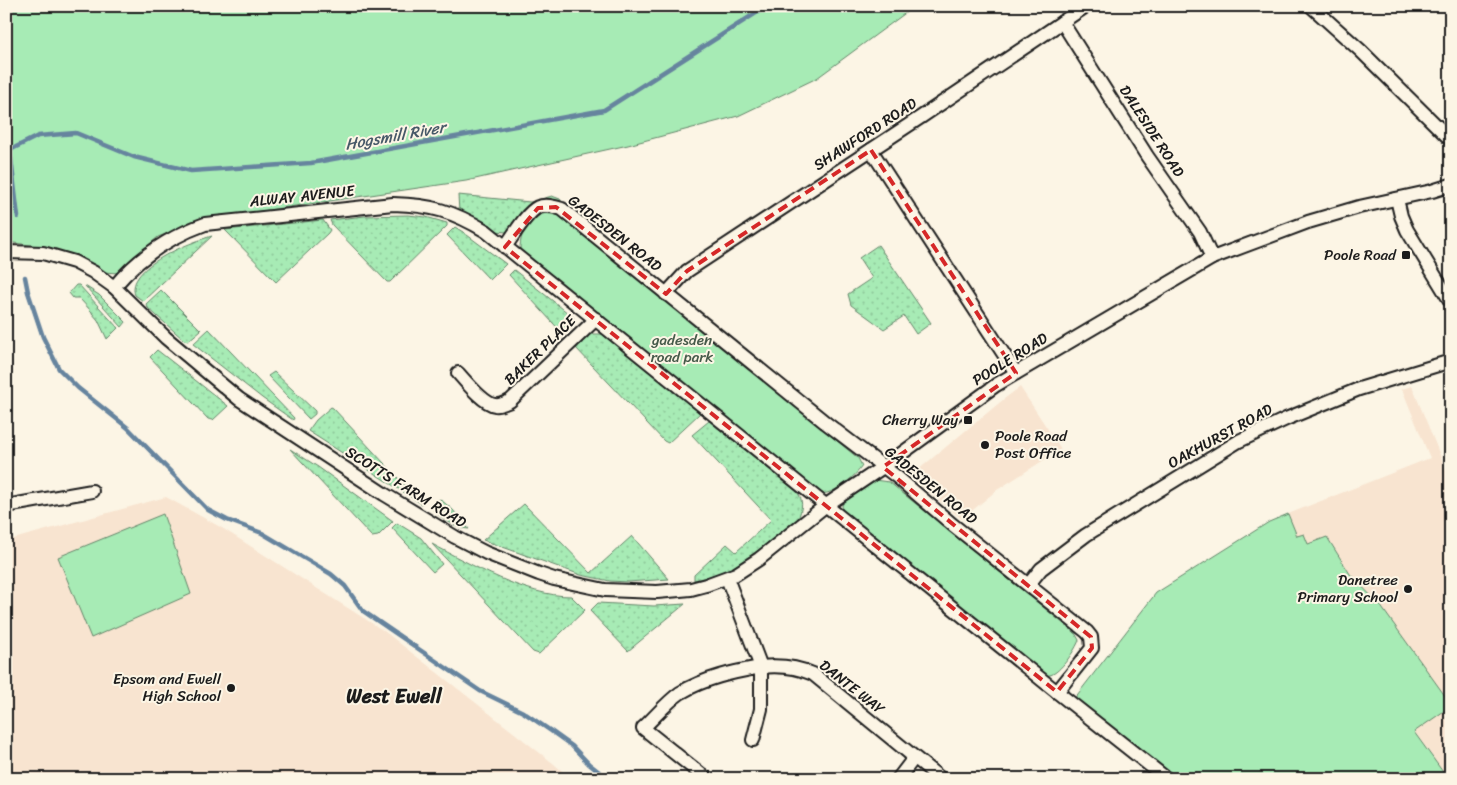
<svg xmlns="http://www.w3.org/2000/svg" width="1457" height="785" viewBox="0 0 1457 785" font-family="Sriracha,sans-serif">
	<style>
		.built { fill: #f8e4d0 }
		.grass { fill: url(#grass-dots); stroke: #628468 }
		.park { fill: #a7ebb5; stroke: #628468 }
		.lines { fill: none; stroke-linecap: round; stroke-linejoin: round }
		.stream { stroke: #66849e; stroke-width: 4.5 }
		.street-casing { stroke: #1c1c1c; stroke-width: 16 }
		.street { stroke: #fcf5e5; stroke-width: 12 }
		.marked { fill: none; stroke: #d62828; stroke-width: 4; stroke-dasharray: 10 6; stroke-linejoin: round }
		.poi-dot { fill: #1c1c1c; stroke: #fcf5e5; stroke-width: 2 }
		.labels { text-anchor: middle; stroke-width: 4; stroke-linejoin: round; paint-order: stroke }
		.street-label { font-size: 15px; fill: #1c1c1c; stroke: #fcf5e5 }
		.poi-label { font-size: 15px; fill: #1c1c1c; stroke: #fcf5e5; text-anchor: end }
		.park-label { font-size: 15px; fill: #465a4a; stroke: #fcf5e5 }
		.water-label { font-size: 16px; font-style: italic; fill: #475968; stroke: #fcf5e5 }
		.district-label { font-size: 20px; font-weight: bold; fill: #1c1c1c; stroke: #fcf5e5 }
	</style>
	<defs>
		<pattern id="grass-dots" width="8" height="8" patternUnits="userSpaceOnUse" patternTransform="scale(1.25)"><rect width="8" height="8" fill="#a7ebb5"/><path d="M2 2h.1M6 6h.1" fill="none" stroke="#8fc99b" stroke-width="1.8" stroke-linecap="round"/></pattern>
	</defs>
	<rect width="100%" height="100%" fill="#fcf5e5"/>
	<filter id="ink" filterUnits="userSpaceOnUse"><feTurbulence type="fractalNoise" baseFrequency=".02" numOctaves="2"/><feDisplacementMap in="SourceGraphic" scale="10" xChannelSelector="R" yChannelSelector="G"/><feConvolveMatrix kernelMatrix="1 2 1 2 8 2 1 2 1" color-interpolation-filters="sRGB"/></filter>
	<g filter="url(#ink)">
		<!-- built -->
		<g class="built">
			<polygon points="1412,386 1446,470 1451,477 1451,779 1448,779 1414,731 1446,709 1448,700 1380,605 1350,574 1327,537 1308,544 1297,537 1288,514 1430,458 1402,389"/>
			<polygon points="1020,387 1061,449 997,490 962,519 916,482 918,470 1004,399"/>
			<polygon points="166,497 222,528 384,631 554,764 571,779 6,779 6,541"/>
		</g>
		<!-- grass -->
		<g class="grass">
			<polygon points="458,195 530,202 552,196 560,199 562,202 548,199 540,201 511,230 506,232 495,231 459,212"/>
			<polygon points="408,215 426,217 447,223 447,226 390,282 387,282 332,225 330,220 365,216"/>
			<polygon points="323,220 330,230 328,233 276,282 225,230"/>
			<polygon points="455,227 463,232 506,264 490,280 447,235"/>
			<path d="M212,236L143,301L135,295C125,267 191,242 212,236Z"/>
			<polygon points="878,245 931,323 916,334 904,316 884,329 851,305 848,294 872,278 859,258"/>
			<polygon points="514,270 573,317 574,325 564,335 509,275"/>
			<polygon points="76,285 79,285 118,328 107,339 98,320 92,313 92,312 79,298 73,298 69,293"/>
			<polygon points="85,286 99,295 126,322 122,327"/>
			<polygon points="161,290 201,330 188,341 184,340 148,308 146,304"/>
			<polygon points="209,329 294,418 293,420 262,398 193,344"/>
			<polygon points="590,334 602,334 700,413 668,443 664,441 575,347"/>
			<polygon points="157,350 228,406 213,420 208,419 150,357"/>
			<polygon points="274,372 315,411 315,414 309,419 268,376"/>
			<polygon points="331,407 333,408 422,504 308,431 316,420"/>
			<path d="M709,421L797,492C804,500 802,509 798,519L737,567L713,576L694,580V575L727,544L736,552L771,520L692,435Z"/>
			<polygon points="290,449 318,467 393,521 378,536 372,537"/>
			<path d="M440,499L453,510L469,529C457,529 439,517 432,508L433,504Z"/>
			<polygon points="524,504 591,573 632,536 669,579 628,582 610,581 581,575 483,540"/>
			<polygon points="397,523 421,538 442,564 433,572 392,528"/>
			<path d="M432,544C472,565 525,596 571,596L585,610L539,654L533,652Z"/>
			<polygon points="598,603 654,606 685,604 628,651 590,611"/>
		</g>
		<!-- park -->
		<g class="park">
			<polygon points="6,6 915,6 817,78 738,116 628,145 466,181 200,220 158,237 132,259 118,273 103,272 63,252 38,246 6,242"/>
			<path d="M551,212L559,214L858,458L862,466C857,475 837,491 827,493C822,494 819,493 815,492L525,257L520,249C520,230 531,215 551,212Z"/>
			<path d="M874,480L889,482L1075,633L1079,640C1076,649 1060,673 1050,675C1048,676 1043,675 1041,675L843,514L842,505L846,499Z"/>
			<polygon points="163,514 191,594 91,638 58,557"/>
			<polygon points="1288,514 1297,536 1304,534 1308,544 1327,537 1350,574 1380,605 1448,700 1447,709 1414,732 1448,779 1172,779 1074,699 1156,593 1269,522"/>
		</g>
		<g class="lines">
			<!-- stream -->
			<g class="stream">
				<polyline points="10,150 18,217"/>
				<polyline points="6,152 38,136 76,133 134,157 191,171 311,163 604,110 767,6"/>
				<polyline points="25,277 28,292 43,337 59,369 78,388 128,428 208,510 227,520 262,533 331,574 345,586 363,611 480,691 523,712 551,731 572,746 589,764 608,779"/>
			</g>
			<!-- street casing -->
			<g class="street-casing">
				<g id="street">
					<polyline points="1311,6 1361,51 1451,140"/>
					<polyline points="1062,22 1147,156 1200,232 1212,258"/>
					<polyline points="871,150 1016,373"/>
					<polyline points="1397,199 1401,216 1407,230 1451,302"/>
					<polyline points="6,252 43,253 74,262 93,272 114,287 166,338 239,399 384,494 455,537 486,553 539,574 554,579 605,590 657,592 691,589 706,585 736,574 759,559 825,506 883,467 996,385 1212,258 1308,222 1359,207 1432,191 1451,185"/>
					<path d="M114,287C139,257 169,237 205,224L393,204C432,205 452,211 486,231L1057,692L1092,648L1091,637L1087,632L953,525L897,477L826,423L562,209C555,207 546,204 538,207C526,213 513,236 505,247"/>
					<polyline points="666,294 687,271 921,117 1086,6"/>
					<path d="M458,373C466,382 484,404 495,405C500,406 505,403 510,401L596,319"/>
					<polyline points="6,506 92,491"/>
					<path d="M727,578L761,667C779,665 797,667 813,674L941,779"/>
					<polyline points="1029,584 1041,569 1086,535 1239,441 1286,419 1359,389 1451,361"/>
					<polyline points="1057,692 1167,779"/>
					<path d="M707,779L643,728C655,717 667,702 680,693C705,678 733,672 761,667V709L753,740"/>
					<polyline points="898,779 914,758"/>
				</g>
			</g>
			<!-- street -->
			<use href="#street" class="street"/>
		</g>
	</g>
	<!-- marked area -->
	<path class="marked" d="M871,150L1016,373L883,467L1091,637L1092,648L1057,692L505,247L538,208L556,207L666,294L687,271Z"/>
	<!-- markers -->
	<g class="poi-dot">
		<rect x="1401" y="250" width="10" height="10" rx="2.5"/>
		<rect x="963" y="415" width="10" height="10" rx="2.5"/>
		<circle cx="985" cy="445" r="5"/>
		<circle cx="1408" cy="589" r="5"/>
		<circle cx="231" cy="688" r="5"/>
	</g>
	<g class="labels">
		<!-- street labels -->
		<g class="street-label">
			<text transform="translate(1152 131) rotate(57)" y="5">DALESIDE ROAD</text>
			<text transform="translate(865 134) rotate(-33)" y="5">SHAWFORD ROAD</text>
			<text transform="translate(302 196) rotate(-6)" y="5">ALWAY AVENUE</text>
			<text transform="translate(615 233) rotate(38)" y="5">GADESDEN ROAD</text>
			<text transform="translate(540 350) rotate(-44)" y="5">BAKER PLACE</text>
			<text transform="translate(1010 359) rotate(-32)" y="5">POOLE ROAD</text>
			<text transform="translate(1220 436) rotate(-29)" y="5">OAKHURST ROAD</text>
			<text transform="translate(931 485) rotate(39)" y="5">GADESDEN ROAD</text>
			<text transform="translate(406 487) rotate(32)" y="5">SCOTTS FARM ROAD</text>
			<text transform="translate(852 687) rotate(38)" y="5">DANTE WAY</text>
		</g>
		<!-- poi labels -->
		<g class="poi-label">
			<text x="1396" y="260">Poole Road</text>
			<text x="958" y="425">Cherry Way</text>
			<text x="995" y="441" text-anchor="start">Poole Road<tspan x="995" dy="17">Post Office</tspan></text>
			<text x="1398" y="585">Danetree<tspan x="1398" dy="17">Primary School</tspan></text>
			<text x="221" y="684">Epsom and Ewell<tspan x="221" dy="17">High School</tspan></text>
		</g>
		<!-- park labels -->
		<g class="park-label">
			<text x="682" y="345">gadesden<tspan x="682" dy="17">road park</tspan></text>
		</g>
		<!-- water labels -->
		<g class="water-label">
			<text transform="translate(395 135) rotate(-10)" y="6">Hogsmill River</text>
		</g>
		<!-- district labels -->
		<g class="district-label">
			<text x="394" y="703">West Ewell</text>
		</g>
	</g>
	<!-- margin -->
	<rect width="1457" height="785" fill="none" stroke="#fcf5e5" stroke-width="25"/>
	<rect x="12" y="12" width="1432" height="760" fill="none" stroke="#1c1c1c" stroke-width="2" filter="url(#ink)"/>
</svg>
